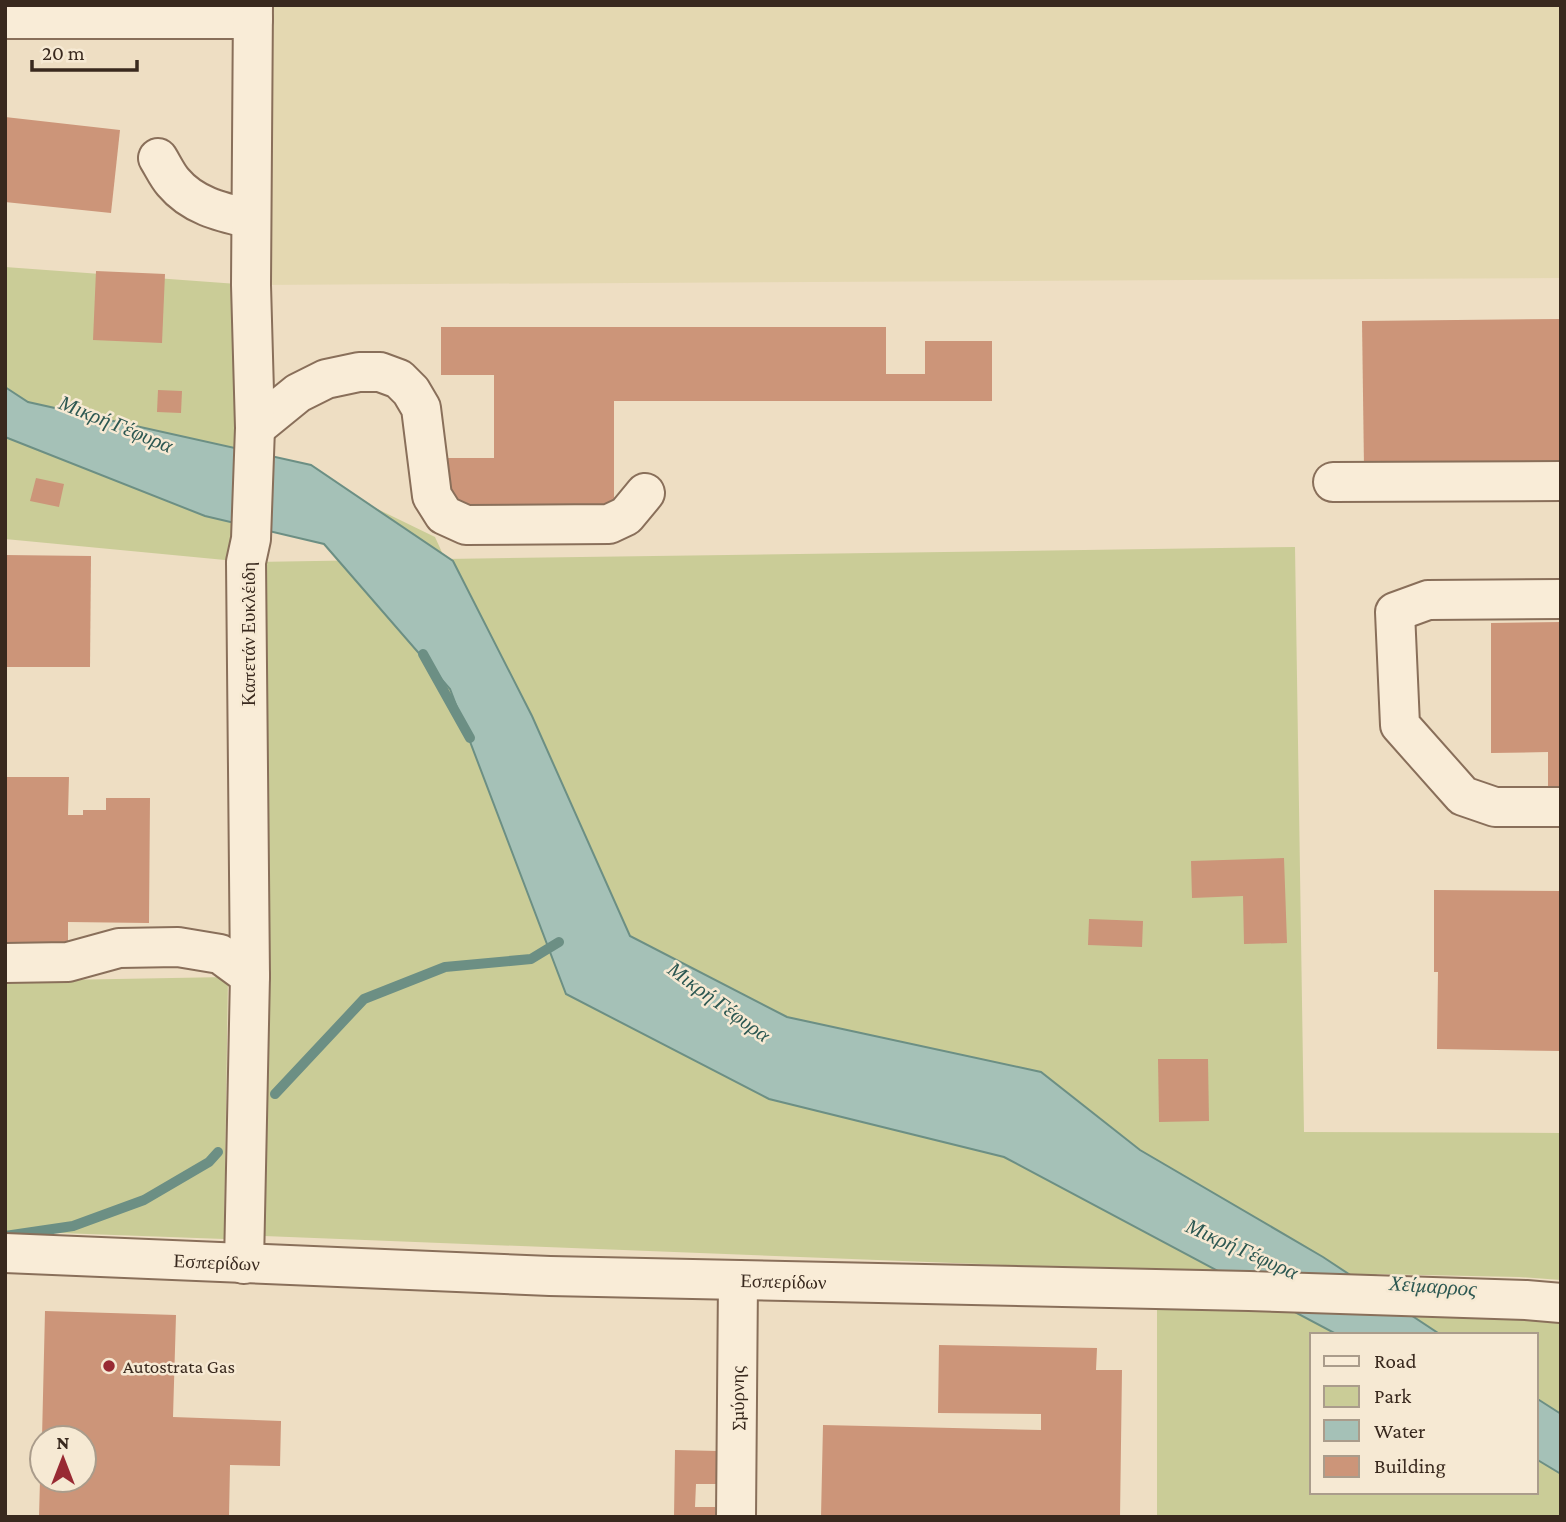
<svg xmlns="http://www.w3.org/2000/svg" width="1566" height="1522" viewBox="0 0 1566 1522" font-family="'Crimson Pro',serif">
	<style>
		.farmland { fill: #e4d8b1 }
		.green { fill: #cacc97; fill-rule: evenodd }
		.water { fill: #a5c1b7; stroke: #6c8f84; stroke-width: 2 }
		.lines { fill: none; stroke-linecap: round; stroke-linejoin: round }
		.stream { stroke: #6c8f84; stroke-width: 10 }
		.building { fill: #cc9579 }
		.minor-casing { stroke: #896f5a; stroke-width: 42 }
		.minor { stroke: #f9ecd7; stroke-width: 38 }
		.poi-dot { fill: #982a33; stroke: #f6e9d3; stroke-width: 2.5 }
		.labels { text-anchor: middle; stroke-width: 5; stroke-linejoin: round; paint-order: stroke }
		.street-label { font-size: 19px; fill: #39291e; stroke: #f6e9d3 }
		.poi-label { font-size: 19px; fill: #39291e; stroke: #f6e9d3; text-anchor: start }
		.water-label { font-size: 21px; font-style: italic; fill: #2d5852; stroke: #f6e9d3 }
	</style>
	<rect width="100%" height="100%" fill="#eedec3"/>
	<!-- farmland -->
	<polygon class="farmland" points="250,5 1561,5 1561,278 251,285"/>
	<!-- green -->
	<g class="green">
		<path d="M5,267L251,285L249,459L326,484L435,537L445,559L1295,547L1304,1132L1561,1133V1280L1519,1277L1376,1274L1439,1314L1561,1322V1517H1157V1309L1263,1307L1210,1270L1081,1268L264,1236L246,562L5,539ZM248,522L368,544L377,560L247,562ZM1312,1335H1536V1492H1312Z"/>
		<polygon points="228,977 224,1239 5,1231 5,981"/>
	</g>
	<!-- water -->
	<g class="water">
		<polygon points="5,387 28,402 311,465 453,561 532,716 630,936 787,1017 1041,1072 1140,1150 1323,1257 1441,1335 1338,1335 1004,1157 769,1099 566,994 450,689 324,544 205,516 5,437"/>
		<polygon points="1536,1398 1561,1414 1561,1474 1536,1459"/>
	</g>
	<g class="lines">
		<!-- stream -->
		<g class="stream">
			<polyline points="423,654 470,738"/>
			<polyline points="275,1094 364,999 445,967 531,959 559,942"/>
			<polyline points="5,1236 73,1226 144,1200 209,1162 218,1152"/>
		</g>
	</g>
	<!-- building -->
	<g class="building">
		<polygon points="5,117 120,130 111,213 5,202"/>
		<polygon points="96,271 165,274 162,343 93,340"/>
		<polygon points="1561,319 1561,465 1364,468 1362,321"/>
		<polygon points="441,327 886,327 886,374 925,374 925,341 992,341 992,401 614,401 614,518 443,504 443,458 494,458 494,375 441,375"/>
		<polygon points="158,390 182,391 181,413 157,412"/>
		<polygon points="36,478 64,484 59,507 30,501"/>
		<polygon points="5,555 91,556 90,667 5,667"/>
		<polygon points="1561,622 1561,787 1548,787 1548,752 1491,753 1491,623"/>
		<polygon points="5,777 69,777 68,815 83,815 83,810 106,810 106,798 150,798 149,923 68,922 68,944 5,943"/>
		<polygon points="1284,858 1287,943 1244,944 1243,896 1192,898 1191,861"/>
		<polygon points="1434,890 1561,891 1561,1051 1437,1049 1438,972 1434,972"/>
		<polygon points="1089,919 1143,921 1142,947 1088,945"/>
		<polygon points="1158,1059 1208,1059 1209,1121 1159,1122"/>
		<polygon points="45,1311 176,1315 173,1417 281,1421 280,1466 230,1465 229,1517 39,1517 40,1480 84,1480 84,1438 42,1438"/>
		<polygon points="939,1345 1097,1348 1096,1370 1122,1370 1120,1517 821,1517 823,1425 1041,1430 1041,1414 938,1413"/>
		<polygon points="675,1450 718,1451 718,1484 696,1484 695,1507 715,1507 715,1517 674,1517"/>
	</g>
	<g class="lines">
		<!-- minor casing -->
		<g class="minor-casing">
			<g id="minor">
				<polyline points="5,19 253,19"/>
				<path d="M158,158C163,166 167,175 173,182C193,206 221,212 251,219"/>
				<polyline points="255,428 298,393 326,379 359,372 380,372 399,379 411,391 421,408 432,496 444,515 466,525 609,524 626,516 645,493"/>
				<polyline points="1333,482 1561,481"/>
				<polyline points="1561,599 1428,600 1395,612 1400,725 1463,796 1495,807 1561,807"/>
				<polyline points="5,963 68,962 119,948 178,947 220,954 250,976"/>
				<path id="s1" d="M5,1253L550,1276L1249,1291L1526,1300L1561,1303"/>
				<polyline points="244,1264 250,976 246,562 251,539 255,428 251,285 253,5"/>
				<path id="s2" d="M736,1517L738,1280"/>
			</g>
		</g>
		<!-- minor -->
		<use href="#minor" class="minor"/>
	</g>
	<!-- markers -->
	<circle class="poi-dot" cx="109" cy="1366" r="7"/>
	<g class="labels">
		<!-- street labels -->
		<g class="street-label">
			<text transform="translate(248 634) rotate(-90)" y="7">Καπετάν Ευκλέιδη</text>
			<text dy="7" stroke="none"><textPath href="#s1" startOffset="212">Εσπερίδων</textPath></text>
			<text dy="7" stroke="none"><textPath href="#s1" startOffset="779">Εσπερίδων</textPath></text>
			<text dy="7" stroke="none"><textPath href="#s2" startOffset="119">Σμύρνης</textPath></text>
		</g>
		<!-- poi labels -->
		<g class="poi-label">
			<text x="123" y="1373">Autostrata Gas</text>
		</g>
		<!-- water labels -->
		<g class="water-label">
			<text transform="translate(116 424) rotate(22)" y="7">Μικρή Γέφυρα</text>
			<text transform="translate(719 1002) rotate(36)" y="7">Μικρή Γέφυρα</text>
			<text transform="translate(1242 1249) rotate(24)" y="7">Μικρή Γέφυρα</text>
			<text transform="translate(1433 1286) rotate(4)" y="7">Χείμαρρος</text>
		</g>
	</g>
	<!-- border -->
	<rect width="1566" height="1522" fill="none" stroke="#39291e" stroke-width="14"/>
	<!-- legend -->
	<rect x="1310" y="1333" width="228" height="161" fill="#f6e9d3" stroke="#aa9c8b" stroke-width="2"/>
	<rect x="1324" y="1356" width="35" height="10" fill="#f9ecd7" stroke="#aa9c8b" stroke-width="2"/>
	<text x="1374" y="1368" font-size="21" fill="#39291e">Road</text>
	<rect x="1324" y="1386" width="35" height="21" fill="#cacc97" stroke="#aa9c8b" stroke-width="2"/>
	<text x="1374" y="1403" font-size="21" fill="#39291e">Park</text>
	<rect x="1324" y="1420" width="35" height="21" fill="#a5c1b7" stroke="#aa9c8b" stroke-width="2"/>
	<text x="1374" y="1438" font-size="21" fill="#39291e">Water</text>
	<rect x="1324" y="1456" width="35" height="21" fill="#cc9579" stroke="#aa9c8b" stroke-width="2"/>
	<text x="1374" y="1473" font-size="21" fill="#39291e">Building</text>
	<!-- north arrow -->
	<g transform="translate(63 1459)"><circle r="33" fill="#f6e9d3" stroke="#aa9c8b" stroke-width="2"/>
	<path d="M0-5L12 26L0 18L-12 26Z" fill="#982a33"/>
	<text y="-10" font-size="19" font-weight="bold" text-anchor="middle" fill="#39291e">N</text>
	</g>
	<!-- scale -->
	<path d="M32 60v10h105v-10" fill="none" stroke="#39291e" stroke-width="3.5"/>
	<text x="42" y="60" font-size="21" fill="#39291e" stroke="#f6e9d3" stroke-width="5" paint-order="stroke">20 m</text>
</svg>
